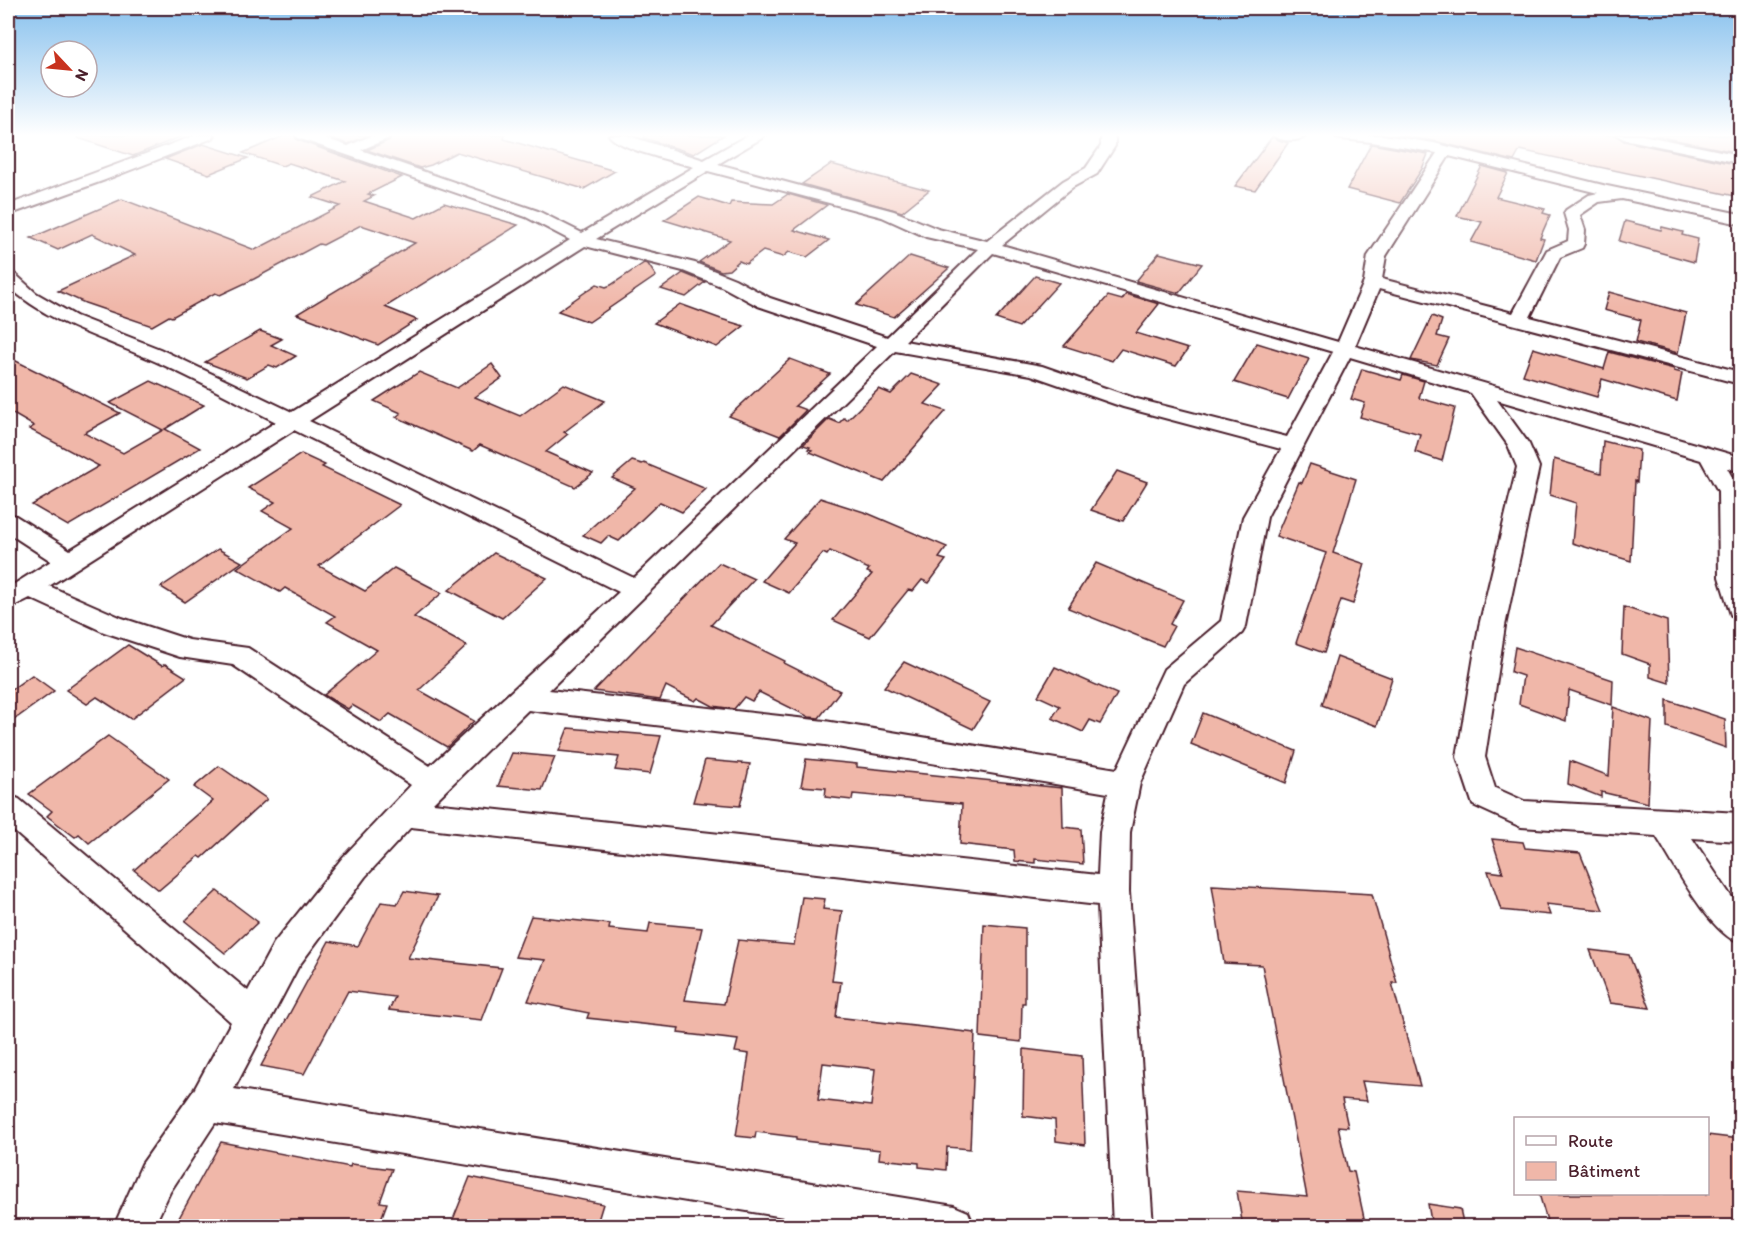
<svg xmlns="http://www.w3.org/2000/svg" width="1748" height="1234" viewBox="0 0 1748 1234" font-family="Itim,sans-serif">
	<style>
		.building { fill: #f0b7a9; stroke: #4a1f2b; stroke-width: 1.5; fill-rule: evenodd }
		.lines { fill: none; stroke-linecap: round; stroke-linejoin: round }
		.street-casing { stroke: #4a1f2b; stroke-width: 4 }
		.street { fill: #fff; fill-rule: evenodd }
	</style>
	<rect width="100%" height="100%" fill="#fff"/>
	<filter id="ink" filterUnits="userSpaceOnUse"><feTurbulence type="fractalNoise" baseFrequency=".0167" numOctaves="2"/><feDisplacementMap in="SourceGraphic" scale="12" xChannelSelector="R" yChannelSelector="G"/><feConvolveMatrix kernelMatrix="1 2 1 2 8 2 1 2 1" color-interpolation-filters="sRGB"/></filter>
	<g filter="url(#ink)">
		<!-- building -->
		<g class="building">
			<polygon points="79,135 185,135 133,156 78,138"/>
			<polygon points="286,135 294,135 297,140 402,177 368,194 374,196 364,201 416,218 444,203 518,225 385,307 417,320 378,345 297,314 415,243 361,225 323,245 319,244 254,279 220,295 215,293 172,317 169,316 152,326 85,303 58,291 135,255 92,234 58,250 31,238 122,199 255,250 340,206 312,197 345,181 289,163 282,166 243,153"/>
			<polygon points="321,135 369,135 348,144"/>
			<polygon points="393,135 505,135 504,139 615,171 584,189 457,152 431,165 420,168 367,150 390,140"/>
			<polygon points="644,135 724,135 694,154 644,138"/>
			<polygon points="1394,135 1615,135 1624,141 1740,165 1740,197 1520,150 1514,161 1434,141"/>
			<polygon points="1651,135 1731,135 1731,137 1740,139 1740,153"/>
			<polygon points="1272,137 1288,143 1255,190 1235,186"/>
			<polygon points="203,144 248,158 209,174 165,159"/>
			<polygon points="1371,144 1428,154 1422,169 1400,203 1347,189"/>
			<polygon points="831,164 879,177 929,190 902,212 802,184"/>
			<polygon points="1482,166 1508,173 1496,197 1545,209 1543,213 1550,215 1540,238 1544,239 1536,260 1471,242 1482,222 1457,216"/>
			<polygon points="788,194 827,205 794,230 829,240 807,257 789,252 783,257 763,251 746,264 739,261 729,270 721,271 699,262 730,240 664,220 699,197 729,206 731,202 773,204"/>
			<polygon points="1625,221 1661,230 1662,227 1683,232 1682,235 1698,239 1694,262 1619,241"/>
			<polygon points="1159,253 1202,264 1179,293 1136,281"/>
			<polygon points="910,256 949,268 894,317 856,305"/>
			<polygon points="644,263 648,264 656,276 589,322 558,311 597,284 606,287 611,285"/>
			<polygon points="683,273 705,282 686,297 661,289"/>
			<polygon points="1035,276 1059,283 1019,327 996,319"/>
			<polygon points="1609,292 1686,313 1678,353 1636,342 1641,320 1604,310"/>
			<polygon points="1126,294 1159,304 1136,333 1188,349 1176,366 1121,349 1112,361 1064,346 1108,296 1122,300"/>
			<polygon points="680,304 721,319 744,326 717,347 654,323"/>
			<polygon points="1432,316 1442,320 1437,336 1449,339 1437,365 1411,360"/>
			<polygon points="260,331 282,339 271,345 296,356 277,368 269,365 247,378 205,362"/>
			<polygon points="1257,343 1309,359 1288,399 1234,382"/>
			<polygon points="1533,348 1604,369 1609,352 1674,369 1674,371 1682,373 1677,401 1602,379 1597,397 1523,375"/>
			<polygon points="8,357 120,413 84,433 123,453 163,430 110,403 151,381 204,405 165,429 200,448 68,526 32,505 99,466 29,429 34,426 8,411"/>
			<polygon points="790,359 830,374 795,406 806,410 780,436 729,416"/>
			<polygon points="492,364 502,378 475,397 520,416 564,384 605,401 564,432 568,434 546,452 593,473 575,487 480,445 473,451 396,417 401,413 374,401 419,372 457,388"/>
			<polygon points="1362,369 1401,380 1403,375 1424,381 1419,398 1455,408 1442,461 1415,452 1420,434 1360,417 1365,403 1351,399"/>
			<polygon points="911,374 943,385 925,404 946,411 884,482 810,452 812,450 808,449 810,447 803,445 829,419 839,423 844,418 847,420 879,389 891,394"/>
			<polygon points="1603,441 1639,450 1637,482 1635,481 1631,561 1572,543 1576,503 1550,495 1554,459 1601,473"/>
			<polygon points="301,454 325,465 322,467 400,505 319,566 365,591 394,568 442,593 414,617 467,646 419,690 474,721 447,747 390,714 381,722 352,705 348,709 324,695 377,650 327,622 335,616 285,588 280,592 237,568 293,528 262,511 275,502 248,488"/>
			<polygon points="632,461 642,464 644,463 706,489 682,512 660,502 619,541 608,536 601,543 583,535 635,488 612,478"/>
			<polygon points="1310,464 1356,479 1333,553 1365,564 1353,604 1341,600 1324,653 1296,643 1326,553 1276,536 1299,482 1302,483"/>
			<polygon points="1117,471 1147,482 1123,521 1091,510"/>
			<polygon points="820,498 867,513 947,547 939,558 946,560 929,583 922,580 913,591 908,590 870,637 833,620 872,574 867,572 869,569 830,551 827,555 823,553 789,593 762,581 795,543 784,539"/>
			<polygon points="218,549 242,562 185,602 161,587"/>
			<polygon points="494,553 547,578 502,618 449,590"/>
			<polygon points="719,563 754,579 711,625 785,661 784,663 840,691 819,718 809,717 759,692 752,701 744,697 734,709 713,706 698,698 695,701 666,686 660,700 594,691"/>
			<polygon points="1096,563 1183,600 1170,624 1174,626 1163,646 1068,608"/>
			<polygon points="1624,607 1667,621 1669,683 1650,677 1650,664 1622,654"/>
			<polygon points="128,645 162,666 165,664 186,677 131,719 97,697 87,704 66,690"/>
			<polygon points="1515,647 1613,680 1612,705 1569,690 1566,721 1519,704 1523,676 1511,672"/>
			<polygon points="1337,657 1392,678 1377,726 1322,705"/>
			<polygon points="904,662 990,702 973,729 884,687"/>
			<polygon points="1055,667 1117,694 1100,724 1090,720 1083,732 1052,718 1060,706 1038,696"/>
			<polygon points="32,675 54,691 8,724 8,692"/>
			<polygon points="1667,700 1725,719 1726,748 1667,727"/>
			<polygon points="1613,707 1652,721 1648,803 1601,792 1601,797 1568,784 1570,761 1609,776"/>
			<polygon points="1203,713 1296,751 1286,783 1191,744"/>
			<polygon points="568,728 661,736 650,774 615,770 619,757 559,751"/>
			<polygon points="108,736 169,779 89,843 79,834 75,837 47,816 52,811 29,794"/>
			<polygon points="512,753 555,757 542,790 498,786"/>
			<polygon points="806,759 857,764 857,767 1062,788 1063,827 1081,829 1083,864 1035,859 1035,863 1015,861 1014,850 960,844 962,804 853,794 852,800 825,797 826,788 801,786"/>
			<polygon points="705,760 750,764 740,806 693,802"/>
			<polygon points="219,766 267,799 202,858 199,856 159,890 134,870 213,801 194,787"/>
			<polygon points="1492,839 1523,842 1525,848 1580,853 1603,910 1546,904 1550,915 1501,910 1488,871 1503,873"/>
			<polygon points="1212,885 1372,894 1397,983 1392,983 1420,1086 1362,1081 1367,1101 1342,1099 1348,1127 1338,1126 1348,1171 1354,1172 1366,1227 1243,1227 1237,1191 1307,1197 1262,965 1224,963"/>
			<polygon points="217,891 258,922 225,953 185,921"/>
			<polygon points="404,891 438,896 408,958 502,968 482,1020 389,1010 395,997 348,991 304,1074 261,1066 329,941 358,946 381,902 397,904"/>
			<path d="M802,897L825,899L823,909L842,911L832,981L841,982L836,1017L975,1033L970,1149L947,1147L946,1170L919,1167V1163L879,1159L880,1150L796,1140V1137L756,1132L755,1138L736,1136L749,1054L735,1052L738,1040L678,1033L679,1028L587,1018L589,1013L528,1001L545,960L515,957L531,916L610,924L609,929L648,933L650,923L702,928L685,1000L724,1004L738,940L794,945ZM823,1063L875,1069L871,1106L818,1100Z"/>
			<polygon points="984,924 1025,928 1025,1003 1022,1003 1021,1042 980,1037"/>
			<polygon points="1590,950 1629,955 1650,1008 1610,1003"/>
			<polygon points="1024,1049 1082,1056 1085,1145 1056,1141 1055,1120 1023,1116"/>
			<polygon points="1707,1135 1740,1139 1740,1227 1549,1227 1539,1194 1707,1194"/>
			<polygon points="221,1142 350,1167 351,1164 392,1169 380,1202 387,1203 378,1227 174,1227"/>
			<polygon points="470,1177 603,1204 596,1227 450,1227"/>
			<polygon points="1428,1204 1460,1209 1464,1227 1432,1227"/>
		</g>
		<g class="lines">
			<!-- street casing -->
			<g class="street-casing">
				<g id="street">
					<polygon points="196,135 215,135 213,138 105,180 8,215 8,205"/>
					<path d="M296,135H315L348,146L373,135H391L389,138L361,150L538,211L582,233L694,167C675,161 618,149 609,135H626L704,160L748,135H764L762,138L718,164L894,211L938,229L987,241L1063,181L1086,168L1101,146V135H1115V146L1097,174L1073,187L1002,245L1338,342L1364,282L1368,256L1437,153L1372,142L1341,139L1336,138L1334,135H1383L1434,143L1607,186L1740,214V224L1622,199L1599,202L1580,215L1585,230L1584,244L1582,248L1560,257L1530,317L1740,372V384L1379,289L1355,346L1740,457V471L1727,468L1740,491V617L1731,615L1719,577L1718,491L1701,460L1497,400L1529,444L1539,467L1505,626L1485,757L1495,788L1524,801L1740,813V841L1692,838L1731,896L1740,905V943C1709,933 1674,864 1656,836L1521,827L1473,805L1457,757L1479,626L1517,467L1508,445L1471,393L1350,357L1267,517L1246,626L1242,633L1184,684L1140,783L1130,832L1129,892L1153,1226H1113L1098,905L411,827L365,877L298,967L234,1089L954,1206L968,1212L974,1226H838L215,1123L170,1192L154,1226H114L142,1164L194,1090L231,1022L8,826V795L19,799L248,991L274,943L343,857L411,785L233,665L180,657L104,632L30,598L8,609V588L51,561L8,533V514L16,516L70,550L276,422C233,400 190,376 145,357C97,336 47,322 8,286V272L14,273L36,293L76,316L160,349L292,412L570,240L526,217L298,138ZM1449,156L1598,193L1589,195L1566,210L1564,213L1569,230L1568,241L1547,250L1513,313L1382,279L1386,256ZM708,171L882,217L926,237L978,249L887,337L770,298L735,279L695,263L596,239ZM585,246L683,271L723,287L758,306L877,346L634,578L309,421ZM993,253L1333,352L1287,437L1137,399L1042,366L905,341ZM895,351L1031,375L1123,407L1281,449L1243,517L1221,621L1164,669L1117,769L825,721L549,690ZM294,430L619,592L430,766L248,648L189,640L122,618L49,586ZM528,710L825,745L1108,793L1100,832L1098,875L433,803Z"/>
					<path d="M1273,135H1307C1300,142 1280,142 1273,135Z"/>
					<polygon points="1617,135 1642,135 1740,155 1740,163 1624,139"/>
				</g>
			</g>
			<!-- street -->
			<use href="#street" class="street"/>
		</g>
	</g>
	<!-- sky -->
	<linearGradient id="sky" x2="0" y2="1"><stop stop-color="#86c0ed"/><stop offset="0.44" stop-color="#fff"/><stop offset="1" stop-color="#fff" stop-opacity="0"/></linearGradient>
	<rect width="1748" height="307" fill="url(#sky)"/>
	<!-- margin -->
	<rect width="1748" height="1234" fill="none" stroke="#fff" stroke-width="30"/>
	<rect x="15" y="15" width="1718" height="1204" fill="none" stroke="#4a1f2b" stroke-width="2" filter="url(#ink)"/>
	<!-- legend -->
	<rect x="1514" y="1117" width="195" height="78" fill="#ffffff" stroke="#b7a5aa" stroke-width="1.5"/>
	<rect x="1526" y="1136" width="30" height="9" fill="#ffffff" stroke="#b7a5aa" stroke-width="1.5"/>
	<text x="1568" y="1147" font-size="18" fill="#4a1f2b">Route</text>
	<rect x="1526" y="1162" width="30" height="18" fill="#f0b7a9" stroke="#b7a5aa" stroke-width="1.5"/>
	<text x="1568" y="1177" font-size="18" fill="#4a1f2b">Bâtiment</text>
	<!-- north arrow -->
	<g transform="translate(69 69) rotate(116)"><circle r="28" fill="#ffffff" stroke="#b7a5aa" stroke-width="1.5"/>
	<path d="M0-4.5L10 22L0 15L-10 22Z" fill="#c8321e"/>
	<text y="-9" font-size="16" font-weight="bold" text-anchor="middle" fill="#4a1f2b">N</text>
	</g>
</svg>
